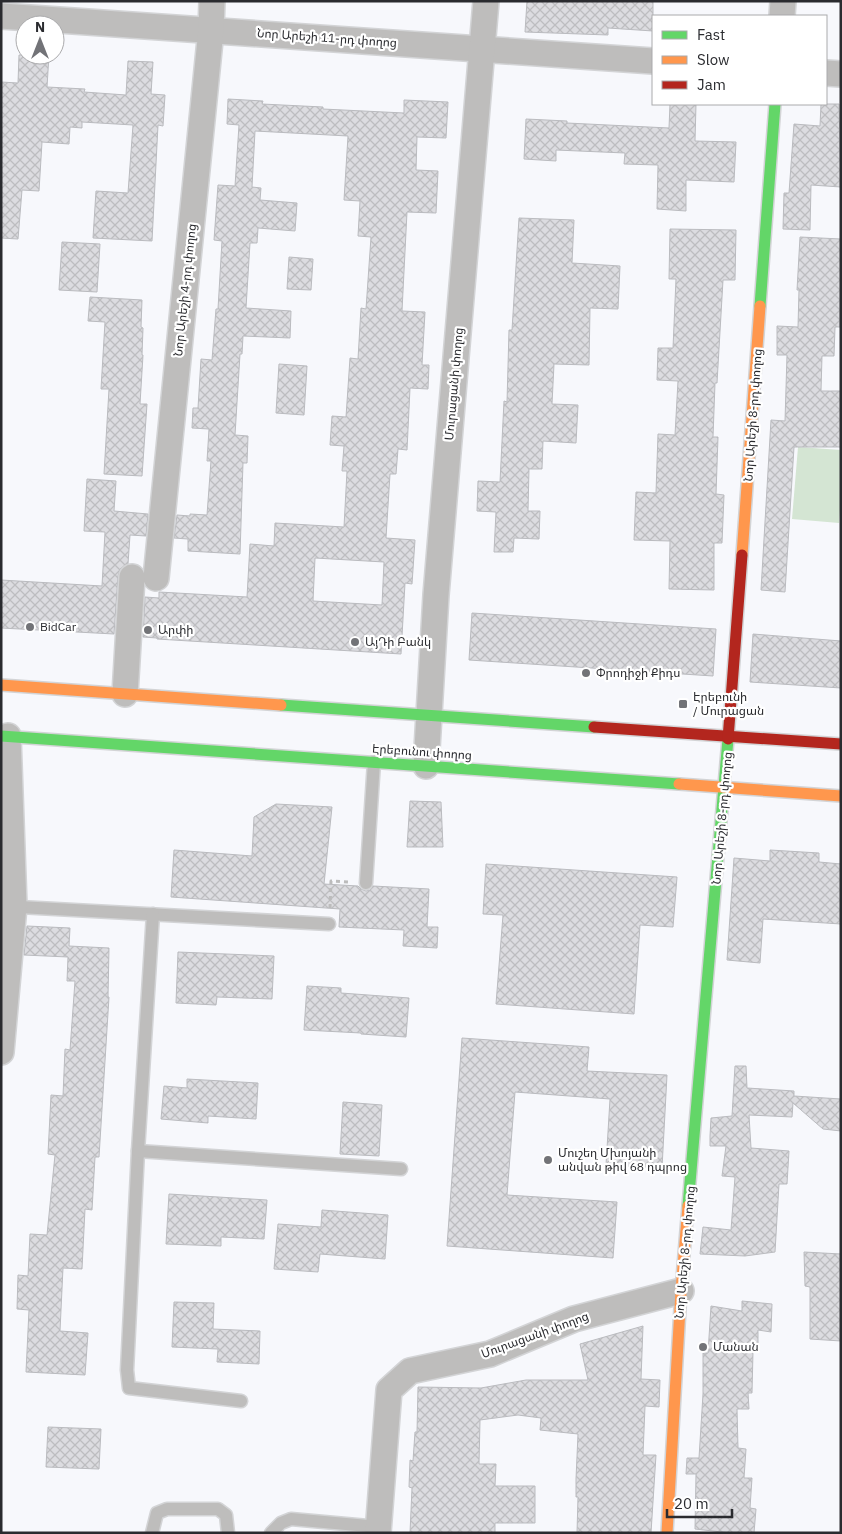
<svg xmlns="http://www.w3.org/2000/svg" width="842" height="1534" viewBox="0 0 842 1534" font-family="'IBM Plex Sans','Noto Sans Armenian',sans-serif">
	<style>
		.garden { fill: #d4e5d3 }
		.building { fill: url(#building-cross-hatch); stroke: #babbbf; fill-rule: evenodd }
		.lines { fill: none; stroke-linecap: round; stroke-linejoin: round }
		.lane-casing { stroke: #d3d4d6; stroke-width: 15 }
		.street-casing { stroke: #d3d4d6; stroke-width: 28 }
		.fast-casing { stroke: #d3d4d6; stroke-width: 14 }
		.slow-casing { stroke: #d3d4d6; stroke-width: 14 }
		.jam-casing { stroke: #d3d4d6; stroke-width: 14 }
		.path { stroke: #bcbcbc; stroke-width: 3; stroke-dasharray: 4 4; stroke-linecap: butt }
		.lane { stroke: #bebdbc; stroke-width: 12 }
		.street { stroke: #bebdbc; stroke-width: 25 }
		.fast { stroke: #63d668; stroke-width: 11 }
		.slow { stroke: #ff974d; stroke-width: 11 }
		.jam { stroke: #b3261e; stroke-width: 11 }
		.poi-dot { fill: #727377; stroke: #fff; stroke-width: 2 }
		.labels { text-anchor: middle; stroke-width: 4.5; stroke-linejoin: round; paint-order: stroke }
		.street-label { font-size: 12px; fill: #2a2b2f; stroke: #fff }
		.poi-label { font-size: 12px; fill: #2a2b2f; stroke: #fff; text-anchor: start }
	</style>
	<defs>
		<pattern id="building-cross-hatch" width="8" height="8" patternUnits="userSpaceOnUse" patternTransform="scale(1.25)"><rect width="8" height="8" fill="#dcdce0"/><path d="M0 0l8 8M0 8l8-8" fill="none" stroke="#bdbdc0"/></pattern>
	</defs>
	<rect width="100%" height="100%" fill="#f7f8fc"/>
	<!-- garden -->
	<polygon class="garden" points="798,447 841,450 841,497 839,523 792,519"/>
	<!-- building -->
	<g class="building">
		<polygon points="527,1 653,1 653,31 608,28 608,35 525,32"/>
		<polygon points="19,55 49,55 47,87 85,89 84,92 126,95 128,61 153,62 151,94 165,95 163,126 158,125 152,241 93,238 96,191 128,193 133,125 82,122 82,128 70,127 69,144 42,142 39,191 22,190 18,239 1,238 1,82 18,83"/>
		<path d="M228,99L263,101L262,104L323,107V109L404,113V100L448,102L446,138L417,137L416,170L438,171L436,213L407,212L402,311L425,312L422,365H429L428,389L410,388L407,450L398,449L396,474H390L386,538L415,540L412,584L405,583L401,654L157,639V638L143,637L145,597L159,598V592L247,597L250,544L274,546L275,523L344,527L347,471H342L344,446L330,445L332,416L346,417L350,358L358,359L361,308L366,309L371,237L358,236L360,201L344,200L348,136L255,131L252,187L261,188L260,200L297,203L295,231L258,228L257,243H250L246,308L291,311L290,338L243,336L242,354H240L235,435L248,436L247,463H243L240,554L188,551V539L174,538L177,515L190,516V514L207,515L211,461H207L209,429L192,428L193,408H198L201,359L212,360L216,309H218L222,241L214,240L218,185L235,186L239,125L227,124ZM315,558L384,562L382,605L313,601Z"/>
		<polygon points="670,104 696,104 695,141 736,142 734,182 686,180 686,211 657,209 658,165 624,164 625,153 556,150 556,161 524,159 526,119 567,121 567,123 669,128"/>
		<polygon points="821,104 839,104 841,187 811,185 810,230 783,229 784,193 789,193 794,124 820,126"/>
		<polygon points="519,218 574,220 572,263 620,266 618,309 590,308 589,365 554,364 552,404 578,405 576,443 543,441 542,469 529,469 528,511 540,511 539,539 514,538 513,552 494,552 496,512 477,511 478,481 500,482 504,401 507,402 509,330 512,330"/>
		<polygon points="670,229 736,230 735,280 723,280 717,383 715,383 713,437 718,437 716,494 724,495 722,543 714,543 714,590 669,589 670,541 634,540 636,492 656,493 658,434 675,435 678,381 657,380 658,348 673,348 676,279 669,279"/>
		<polygon points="800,237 841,239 840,327 835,327 834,356 822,356 821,391 841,391 841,447 794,447 785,592 761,590 771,420 785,421 787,355 777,355 777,326 798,327 799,290 797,290"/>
		<polygon points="62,242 100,244 97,292 59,290"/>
		<polygon points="289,257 313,259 311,290 287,289"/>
		<polygon points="90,297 142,300 141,327 143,328 142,355 143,355 140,404 147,404 142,476 104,474 109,389 101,389 105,322 88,321"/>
		<polygon points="279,364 307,366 304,415 276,413"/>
		<polygon points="87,479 116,481 114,511 148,514 146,536 130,535 128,564 120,569 118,576 114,634 1,628 1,580 102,586 105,532 84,531"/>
		<polygon points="472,613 716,629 713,676 469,660"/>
		<polygon points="753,634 841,641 841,688 750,682"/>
		<polygon points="410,801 441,802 443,847 407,847"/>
		<polygon points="276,804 332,807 324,884 358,886 361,889 366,891 370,890 373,886 429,889 427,927 438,927 437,948 403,946 404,930 339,927 340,909 171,897 174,850 252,856 254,817"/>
		<polygon points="770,850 819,853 819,862 841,864 841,924 763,919 760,963 727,960 734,858 770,861"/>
		<polygon points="486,864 677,877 673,927 640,925 634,1014 496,1004 503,915 483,914"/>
		<polygon points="27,926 70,928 69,946 109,948 108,997 109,997 99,1157 95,1157 92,1210 85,1209 82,1269 63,1268 60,1331 88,1333 85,1375 26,1372 29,1310 17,1309 18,1275 28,1276 30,1234 47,1235 55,1155 48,1154 51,1095 63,1096 65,1049 70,1050 75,981 67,981 68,957 24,955"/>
		<polygon points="178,952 274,956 272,999 217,997 216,1005 176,1003"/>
		<polygon points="307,986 341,988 341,993 409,998 406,1037 361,1034 361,1033 304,1030"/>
		<polygon points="462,1038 589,1047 587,1071 667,1075 662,1168 606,1165 610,1099 515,1092 507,1195 617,1202 613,1258 447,1246"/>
		<polygon points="735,1066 746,1066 747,1088 794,1091 794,1096 841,1099 841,1131 823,1129 793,1103 792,1117 749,1115 751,1148 789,1151 787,1184 779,1184 775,1252 745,1256 700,1254 703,1227 731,1230 735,1177 722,1176 726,1146 710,1146 710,1136 711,1118 732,1116"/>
		<polygon points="187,1079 258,1083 256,1119 208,1116 208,1123 161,1119 164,1086 187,1088"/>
		<polygon points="343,1102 382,1105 379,1156 340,1154"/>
		<polygon points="169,1194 267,1200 264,1239 221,1237 221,1246 166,1244"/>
		<polygon points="322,1210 388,1215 385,1259 320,1254 318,1272 274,1269 278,1224 321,1227"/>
		<polygon points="804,1252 841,1254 841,1341 810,1339 810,1287 805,1286"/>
		<polygon points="742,1301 772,1304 771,1332 758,1330 758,1352 753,1351 752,1393 748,1393 749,1409 737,1409 738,1448 746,1449 744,1478 752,1478 750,1508 756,1509 754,1533 731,1533 695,1529 696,1474 686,1474 687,1458 699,1458 703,1394 703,1353 708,1353 711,1306 742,1311"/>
		<polygon points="174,1302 214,1303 213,1329 260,1331 259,1364 217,1362 218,1349 172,1347"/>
		<polygon points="643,1326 641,1379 660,1380 659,1407 645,1406 643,1455 656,1455 651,1533 577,1533 578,1497 576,1497 576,1479 578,1434 540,1430 541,1418 518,1415 480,1420 479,1464 496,1464 495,1486 535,1486 535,1523 495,1523 495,1533 410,1533 412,1488 409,1487 410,1460 413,1461 415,1432 417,1432 418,1387 481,1388 526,1380 588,1380 580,1344"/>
		<polygon points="48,1427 101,1429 99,1469 46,1467"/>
	</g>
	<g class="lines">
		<!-- lane casing -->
		<g class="lane-casing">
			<g id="lane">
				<polyline points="366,883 374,762"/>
				<polyline points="1,906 329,924"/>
				<polyline points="153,914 138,1151 127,1370 129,1388 241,1401"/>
				<polyline points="138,1151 401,1169"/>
				<polyline points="152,1533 157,1513 167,1509 218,1509 226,1515 228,1533"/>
				<polyline points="271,1533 281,1523 291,1519 379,1527"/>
			</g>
		</g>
		<!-- street casing -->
		<g class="street-casing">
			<g id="street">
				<polyline points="1,16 653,61"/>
				<polyline points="782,16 783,1"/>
				<polyline points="826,73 841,74"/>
				<polyline points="156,578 211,30 212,1"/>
				<polyline points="125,694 132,577"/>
				<polyline points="426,766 436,595 486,1"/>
				<polyline points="1,1052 14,906 8,736"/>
				<polyline points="378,1533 389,1390 410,1371 490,1354 574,1319 681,1291"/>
			</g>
		</g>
		<!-- fast casing -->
		<g class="fast-casing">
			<g id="fast">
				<polyline points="760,306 775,104"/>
				<polyline points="281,705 594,727"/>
				<polyline points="1,736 679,784"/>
				<polyline points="688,1206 728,739"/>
			</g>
		</g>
		<!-- slow casing -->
		<g class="slow-casing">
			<g id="slow">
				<polyline points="742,555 760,306"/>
				<polyline points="1,685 281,705"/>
				<polyline points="679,784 841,796"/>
				<polyline points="667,1533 681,1291 688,1206"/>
			</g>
		</g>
		<!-- jam casing -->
		<g class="jam-casing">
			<g id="jam">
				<polyline points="594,727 841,744"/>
				<polyline points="728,739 742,555"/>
			</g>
		</g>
		<!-- path -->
		<polyline class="path" points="330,908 331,881 350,882"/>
		<!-- lane -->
		<use href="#lane" class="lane"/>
		<!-- street -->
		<use href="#street" class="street"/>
		<!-- fast -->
		<use href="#fast" class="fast"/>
		<!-- slow -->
		<use href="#slow" class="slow"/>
		<!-- jam -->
		<use href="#jam" class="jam"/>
	</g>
	<!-- markers -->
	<g class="poi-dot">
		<circle cx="30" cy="627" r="5"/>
		<circle cx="148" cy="630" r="5"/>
		<circle cx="355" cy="642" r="5"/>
		<circle cx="586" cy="673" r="5"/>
		<rect x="678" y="699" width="10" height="10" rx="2.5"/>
		<circle cx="548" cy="1160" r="5"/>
		<circle cx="703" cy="1347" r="5"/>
	</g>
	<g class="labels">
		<!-- street labels -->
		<g class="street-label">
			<text transform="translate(327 38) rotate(4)" y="4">Նոր Արեշի 11-րդ փողոց</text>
			<text transform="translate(185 290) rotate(-84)" y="4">Նոր Արեշի 4-րդ փողոց</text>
			<text transform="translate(454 384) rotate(-85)" y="4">Մուրացանի փողոց</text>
			<text transform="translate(753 415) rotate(-86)" y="4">Նոր Արեշի 8-րդ փողոց</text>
			<text transform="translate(422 752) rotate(4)" y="4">Էրեբունու փողոց</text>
			<text transform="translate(722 818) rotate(-85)" y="4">Նոր Արեշի 8-րդ փողոց</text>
			<text transform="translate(685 1252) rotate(-85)" y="4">Նոր Արեշի 8-րդ փողոց</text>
			<text transform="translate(535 1335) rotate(-20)" y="4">Մուրացանի փողոց</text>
		</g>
		<!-- poi labels -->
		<g class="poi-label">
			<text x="40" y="631">BidCar</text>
			<text x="158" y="634">Արփի</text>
			<text x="365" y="646">ԱյԴի Բանկ</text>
			<text x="596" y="677">Փրոդիջի Քիդս</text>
			<text x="693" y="701">Էրեբունի<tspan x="693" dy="14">/ Մուրացան</tspan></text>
			<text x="558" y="1157">Մուշեղ Մխոյանի<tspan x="558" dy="14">անվան թիվ 68 դպրոց</tspan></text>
			<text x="713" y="1351">Մանան</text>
		</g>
	</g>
	<!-- border -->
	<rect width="842" height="1534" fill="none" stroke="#2a2b2f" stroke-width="5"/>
	<!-- legend -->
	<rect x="652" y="15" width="175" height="90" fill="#ffffff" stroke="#aaaaac"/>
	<rect x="662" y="31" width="25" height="8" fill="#63d668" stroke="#aaaaac"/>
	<text x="697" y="40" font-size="15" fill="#2a2b2f">Fast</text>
	<rect x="662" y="56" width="25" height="8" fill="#ff974d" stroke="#aaaaac"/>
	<text x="697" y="65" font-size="15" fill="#2a2b2f">Slow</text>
	<rect x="662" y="81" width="25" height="8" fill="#b3261e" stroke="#aaaaac"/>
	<text x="697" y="90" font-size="15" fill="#2a2b2f">Jam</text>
	<!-- north arrow -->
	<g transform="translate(40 40)"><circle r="24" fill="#ffffff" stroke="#aaaaac"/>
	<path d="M0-4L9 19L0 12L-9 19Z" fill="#727377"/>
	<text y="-8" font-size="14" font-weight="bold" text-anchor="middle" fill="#2a2b2f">N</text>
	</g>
	<!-- scale -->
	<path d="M667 1509v8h65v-8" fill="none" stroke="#2a2b2f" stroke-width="2.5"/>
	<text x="674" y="1509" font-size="15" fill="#2a2b2f" stroke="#ffffff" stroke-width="4" paint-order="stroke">20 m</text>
</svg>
